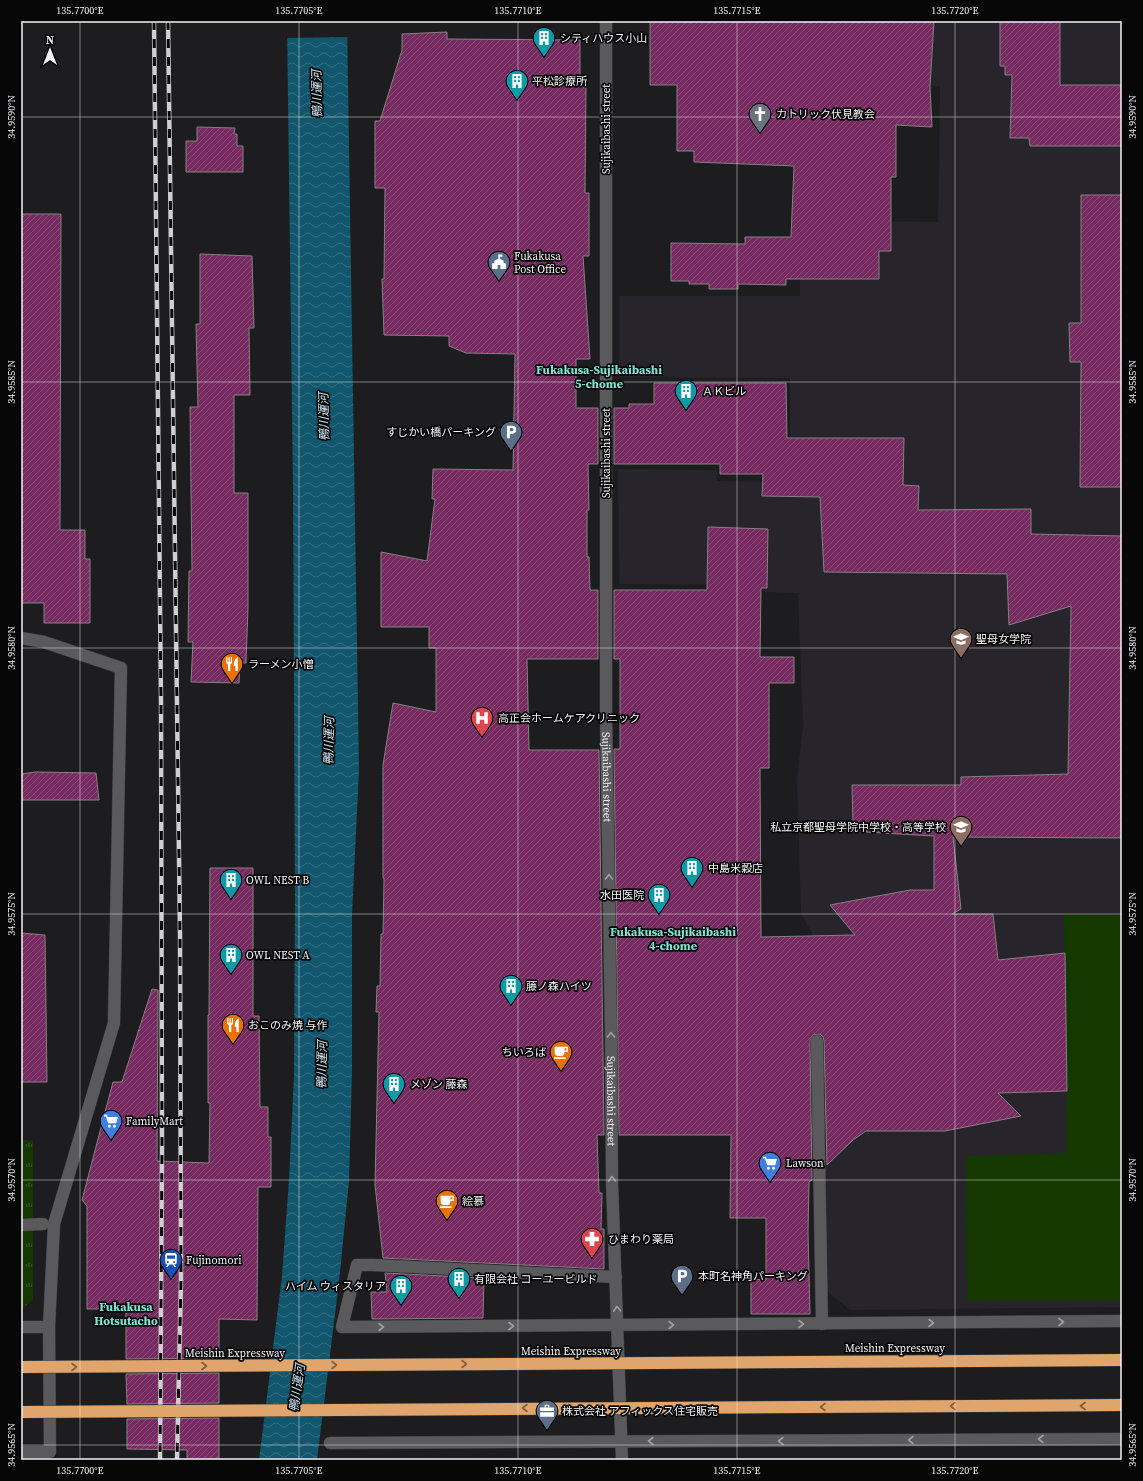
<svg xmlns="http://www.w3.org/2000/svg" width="1143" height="1481" viewBox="0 0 1143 1481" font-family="'Source Serif 4','Noto Sans JP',serif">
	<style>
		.built { fill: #27242c }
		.grass { fill: #153801 }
		.park { fill: url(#park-tufts) }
		.water { fill: url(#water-waves) }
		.pier { fill: #1d1d1f }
		.building { fill: url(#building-hatch); stroke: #848183 }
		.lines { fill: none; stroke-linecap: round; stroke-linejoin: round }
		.street-casing { stroke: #3c3b3d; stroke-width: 13 }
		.street { stroke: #5a595c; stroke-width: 12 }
		.rail-casing { stroke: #cfced0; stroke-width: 4.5 }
		.rail { stroke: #080708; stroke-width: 3; stroke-dasharray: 9; stroke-linecap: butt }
		.highway-bridge-casing { stroke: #3c3b3d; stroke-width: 13; stroke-linecap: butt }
		.highway-bridge { stroke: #e0a56c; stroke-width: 12 }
		.oneway { stroke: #9f9ea0 }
		.oneway2 { stroke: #7f5e3f }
		.ticks { fill: none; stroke: #f3f2f4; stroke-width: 1; stroke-opacity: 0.45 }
		.labels { text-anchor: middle; stroke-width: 3.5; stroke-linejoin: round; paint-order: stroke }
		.poi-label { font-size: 11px; fill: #f3f2f4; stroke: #080708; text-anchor: start }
		.street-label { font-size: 11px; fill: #f3f2f4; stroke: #080708 }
		.water-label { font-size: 12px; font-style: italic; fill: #cde6f2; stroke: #080708 }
		.neighbourhood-label { font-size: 12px; font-weight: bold; fill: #80e7d6; stroke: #080708 }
		.neatline { fill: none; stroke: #f3f2f4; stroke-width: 1.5 }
		.ticks-label { font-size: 10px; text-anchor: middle; fill: #f3f2f4 }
	</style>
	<defs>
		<pattern id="park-tufts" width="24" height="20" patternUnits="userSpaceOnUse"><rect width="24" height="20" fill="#153801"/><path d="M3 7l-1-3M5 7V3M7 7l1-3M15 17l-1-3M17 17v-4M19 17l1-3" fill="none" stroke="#385527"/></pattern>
		<pattern id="water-waves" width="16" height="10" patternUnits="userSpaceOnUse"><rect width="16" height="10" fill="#12566d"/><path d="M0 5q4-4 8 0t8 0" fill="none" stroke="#356f82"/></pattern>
		<pattern id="building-hatch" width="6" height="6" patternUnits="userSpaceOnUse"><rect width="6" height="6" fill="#762c61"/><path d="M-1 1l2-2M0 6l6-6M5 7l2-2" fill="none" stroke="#8a4b78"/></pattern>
	</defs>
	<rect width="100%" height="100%" fill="#1d1d1f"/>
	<!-- built -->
	<polygon class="built" points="795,21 1122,21 1122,1307 850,1310 826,1290 826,1032 814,1028 812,933 801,914 797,779 803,726 798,593 765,592 763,585 619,584 618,469 717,470 717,481 790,482 790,378 619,377 619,296 800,296 800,220 938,222 940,86 794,80"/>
	<!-- grass -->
	<polygon class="grass" points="1064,914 1122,915 1122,1301 967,1301 966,1156 1066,1153 1067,1091"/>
	<!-- park -->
	<polygon class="park" points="21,1140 33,1141 33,1299 21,1310"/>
	<!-- water -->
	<polygon class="water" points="287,21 347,21 359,770 352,915 352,1071 349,1181 339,1282 317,1460 259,1460 282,1276 289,1180 294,1076 295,898 293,488"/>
	<!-- pier -->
	<polygon class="pier" points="285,21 349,21 349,37 285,38"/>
	<!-- building -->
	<g class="building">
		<polygon points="650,21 934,21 930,86 932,127 896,125 896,177 891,177 891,251 879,251 879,279 786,279 786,285 738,284 738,289 709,289 709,284 689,284 689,281 671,281 671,243 745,244 745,237 791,237 794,166 694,162 694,151 677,151 677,85 650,85"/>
		<polygon points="1000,21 1060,21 1060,85 1122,85 1122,146 1030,146 1029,138 1010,138 1012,75 1005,75 1005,66 1000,66"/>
		<polygon points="447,32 447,39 580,40 580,87 586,87 585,193 589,193 589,256 583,256 590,359 576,359 576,408 598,408 598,464 588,464 589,510 587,510 587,557 589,557 590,590 598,590 598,659 527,659 529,750 599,750 604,1135 597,1135 599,1193 602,1193 601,1229 604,1229 604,1269 383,1258 375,1185 379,1012 376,1012 377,986 380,986 381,934 383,934 384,878 383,878 383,765 393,703 436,712 436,648 429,648 429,627 381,627 381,552 427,561 435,499 432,499 433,469 513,470 515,354 466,353 449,346 449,336 384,335 382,279 384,279 385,188 375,188 375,121 380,121 402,50 402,34"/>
		<polygon points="197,127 235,128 234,134 237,134 237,146 243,146 243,172 186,172 186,141 197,141"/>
		<polygon points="1081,195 1122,195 1122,487 1080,487 1081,362 1070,362 1069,323 1081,323"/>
		<polygon points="21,214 61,214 60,530 85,530 85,559 90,559 90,623 44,623 44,603 21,603"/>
		<polygon points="200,254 252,256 254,328 249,328 250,395 234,395 234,493 248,493 248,607 246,663 240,663 239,683 191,682 193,642 188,642 189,571 192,571 190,407 198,407 196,324 200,324"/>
		<polygon points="654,383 786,383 787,438 904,438 903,485 919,486 918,510 1031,509 1031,534 1122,536 1122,838 953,837 961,909 952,914 993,914 998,960 1065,953 1067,1091 998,1093 1021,1116 945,1131 866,1131 853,1140 827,1165 824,1041 823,1037 820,1034 813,1035 810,1041 812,1180 809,1182 808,1232 810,1314 751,1314 751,1280 766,1279 766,1218 730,1218 731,1135 619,1135 614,749 620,749 620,659 614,659 614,590 707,590 708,527 768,529 767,588 761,588 760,657 794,657 794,683 769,683 769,768 760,768 761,937 855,935 830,905 910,890 934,890 934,836 866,832 868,826 853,826 852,785 961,785 961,777 1068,774 1071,606 1009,625 1007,574 824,572 820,497 762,496 763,474 720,474 720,464 614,464 614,408 629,408 629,404 654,404"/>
		<polygon points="35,772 96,773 99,800 21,800 21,774"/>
		<polygon points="210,868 253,868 253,1016 259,1016 260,1107 268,1107 268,1137 271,1137 271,1187 258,1187 257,1320 219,1319 219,1358 126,1359 126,1309 87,1309 87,1206 82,1200 113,1082 122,1082 152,989 158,990 157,1161 209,1163 210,1103 208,1103 208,1015 209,1015"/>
		<polygon points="21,933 45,935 47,1082 21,1082"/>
		<polygon points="385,1273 484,1278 483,1318 372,1319 371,1292 387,1292"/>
		<polygon points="219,1373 219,1403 127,1404 126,1374"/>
		<polygon points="219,1418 219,1460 187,1460 187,1450 127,1449 127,1419"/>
	</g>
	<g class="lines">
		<!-- street casing -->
		<g class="street-casing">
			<g id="street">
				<path id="s1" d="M606,21V712L611,1036L612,1183L622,1460"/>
				<polyline points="21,638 44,642 121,668 114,1023 54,1224 49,1327 21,1327"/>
				<polyline points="817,1041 822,1324"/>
				<polyline points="21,1225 43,1224"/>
				<polyline points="616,1277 373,1265 357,1265 342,1327 1122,1321"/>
				<polyline points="330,1443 1122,1439"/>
				<polyline points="21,1452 50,1452 49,1327"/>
			</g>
		</g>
		<!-- street -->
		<use href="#street" class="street"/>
		<!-- rail casing -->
		<g class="rail-casing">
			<g id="rail">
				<polyline points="154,21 161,700 162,1147 160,1460"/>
				<polyline points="168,21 180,933 181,1280 177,1460"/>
			</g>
		</g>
		<!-- rail -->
		<use href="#rail" class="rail"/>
		<!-- highway-bridge casing -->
		<g class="highway-bridge-casing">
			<g id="highway-bridge">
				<polyline points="21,1367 1122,1360"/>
				<polyline points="21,1412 1122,1405"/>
			</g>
		</g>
		<!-- highway-bridge -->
		<use href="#highway-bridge" class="highway-bridge"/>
	</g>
	<!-- one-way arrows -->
	<defs><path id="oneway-chevron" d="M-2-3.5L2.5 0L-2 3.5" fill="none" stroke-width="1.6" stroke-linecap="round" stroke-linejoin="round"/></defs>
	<g class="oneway">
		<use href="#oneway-chevron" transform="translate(609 877) rotate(-91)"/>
		<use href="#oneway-chevron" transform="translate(611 1035) rotate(-91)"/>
		<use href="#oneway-chevron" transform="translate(612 1179) rotate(-91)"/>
		<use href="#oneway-chevron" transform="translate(617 1309) rotate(-93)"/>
		<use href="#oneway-chevron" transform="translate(1061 1322)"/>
		<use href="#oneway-chevron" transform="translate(931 1323)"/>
		<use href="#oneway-chevron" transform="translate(801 1324)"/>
		<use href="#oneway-chevron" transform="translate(671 1325)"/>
		<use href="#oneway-chevron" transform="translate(511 1326)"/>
		<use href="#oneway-chevron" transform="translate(381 1327)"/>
		<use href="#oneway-chevron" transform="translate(1041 1439) rotate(180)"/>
		<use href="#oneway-chevron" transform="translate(911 1440) rotate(180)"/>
		<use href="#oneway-chevron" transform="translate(651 1441) rotate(180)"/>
		<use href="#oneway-chevron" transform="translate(781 1441) rotate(180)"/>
	</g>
	<g class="oneway2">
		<use href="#oneway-chevron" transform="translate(464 1364)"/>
		<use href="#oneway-chevron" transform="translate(334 1365)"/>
		<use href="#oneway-chevron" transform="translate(204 1366)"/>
		<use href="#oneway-chevron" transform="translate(74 1367)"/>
		<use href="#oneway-chevron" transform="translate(953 1406) rotate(180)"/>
		<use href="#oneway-chevron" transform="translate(1083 1406) rotate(180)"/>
		<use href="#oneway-chevron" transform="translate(823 1407) rotate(180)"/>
		<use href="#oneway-chevron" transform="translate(525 1408) rotate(180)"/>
	</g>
	<!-- ticks -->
	<path class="ticks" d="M80,21V1460M299,21V1460M518,21V1460M737,21V1460M955,21V1460M21,117H1122M21,382H1122M21,648H1122M21,914H1122M21,1180H1122M21,1445H1122"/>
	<!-- icons -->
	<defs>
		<g id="building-pin" transform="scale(1.15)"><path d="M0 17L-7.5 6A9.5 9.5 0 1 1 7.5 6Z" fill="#0f9aa8" stroke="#080708"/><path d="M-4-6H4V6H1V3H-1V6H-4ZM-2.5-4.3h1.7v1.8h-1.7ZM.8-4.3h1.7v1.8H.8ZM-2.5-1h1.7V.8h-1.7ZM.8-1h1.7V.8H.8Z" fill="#fff"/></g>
		<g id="church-pin" transform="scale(1.15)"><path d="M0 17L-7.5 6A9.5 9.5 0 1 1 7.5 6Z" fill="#6b7280" stroke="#080708"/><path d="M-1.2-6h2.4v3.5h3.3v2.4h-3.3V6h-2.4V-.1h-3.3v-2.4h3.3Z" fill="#fff"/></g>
		<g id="civic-pin" transform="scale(1.15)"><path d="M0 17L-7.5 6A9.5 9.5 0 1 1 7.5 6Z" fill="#5c6f8a" stroke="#080708"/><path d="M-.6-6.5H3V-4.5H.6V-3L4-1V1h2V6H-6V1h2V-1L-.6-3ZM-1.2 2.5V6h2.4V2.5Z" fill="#fff"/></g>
		<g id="parking-pin" transform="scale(1.15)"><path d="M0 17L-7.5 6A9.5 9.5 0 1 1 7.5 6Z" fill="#5c6f8a" stroke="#080708"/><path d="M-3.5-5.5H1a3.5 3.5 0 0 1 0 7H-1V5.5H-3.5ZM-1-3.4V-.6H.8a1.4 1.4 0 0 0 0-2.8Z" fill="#fff"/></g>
		<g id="school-pin" transform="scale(1.15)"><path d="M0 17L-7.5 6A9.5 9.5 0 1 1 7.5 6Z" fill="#8d6e63" stroke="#080708"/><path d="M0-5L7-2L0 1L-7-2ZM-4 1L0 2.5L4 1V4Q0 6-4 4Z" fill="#fff"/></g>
		<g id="restaurant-pin" transform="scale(1.15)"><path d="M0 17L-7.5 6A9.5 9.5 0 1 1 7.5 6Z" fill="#e8710a" stroke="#080708"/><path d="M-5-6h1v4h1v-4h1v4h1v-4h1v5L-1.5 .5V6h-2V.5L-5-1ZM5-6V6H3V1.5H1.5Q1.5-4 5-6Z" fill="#fff"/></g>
		<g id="hospital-pin" transform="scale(1.15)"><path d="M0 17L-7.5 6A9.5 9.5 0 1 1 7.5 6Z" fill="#e0444e" stroke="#080708"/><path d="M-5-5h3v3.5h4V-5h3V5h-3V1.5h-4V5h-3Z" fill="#fff"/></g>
		<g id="cafe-pin" transform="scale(1.15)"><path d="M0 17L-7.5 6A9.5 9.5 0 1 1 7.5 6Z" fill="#e8710a" stroke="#080708"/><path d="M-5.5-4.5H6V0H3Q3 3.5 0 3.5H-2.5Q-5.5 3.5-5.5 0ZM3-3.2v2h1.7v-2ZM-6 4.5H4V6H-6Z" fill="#fff"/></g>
		<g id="supermarket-pin" transform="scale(1.15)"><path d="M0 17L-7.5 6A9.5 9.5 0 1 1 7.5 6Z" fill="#3f7fe0" stroke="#080708"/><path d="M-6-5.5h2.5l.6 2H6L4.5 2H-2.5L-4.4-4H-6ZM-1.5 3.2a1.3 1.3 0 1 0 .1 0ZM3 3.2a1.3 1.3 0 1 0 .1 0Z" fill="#fff"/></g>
		<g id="pharmacy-pin" transform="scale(1.15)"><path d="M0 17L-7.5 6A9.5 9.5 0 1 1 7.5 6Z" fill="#e0444e" stroke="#080708"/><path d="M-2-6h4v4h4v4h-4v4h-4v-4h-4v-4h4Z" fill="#fff"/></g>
		<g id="station-pin" transform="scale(1.15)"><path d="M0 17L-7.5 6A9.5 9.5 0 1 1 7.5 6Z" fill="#1a4fb4" stroke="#080708"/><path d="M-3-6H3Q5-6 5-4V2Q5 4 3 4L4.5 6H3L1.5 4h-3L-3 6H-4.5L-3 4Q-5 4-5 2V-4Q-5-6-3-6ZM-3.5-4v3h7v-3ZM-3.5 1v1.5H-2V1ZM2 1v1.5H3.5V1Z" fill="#fff"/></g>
		<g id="office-pin" transform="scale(1.15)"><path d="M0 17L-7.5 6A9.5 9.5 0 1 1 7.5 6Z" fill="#5c6f8a" stroke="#080708"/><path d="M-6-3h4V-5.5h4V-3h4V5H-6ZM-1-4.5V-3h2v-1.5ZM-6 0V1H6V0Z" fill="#fff"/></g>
	</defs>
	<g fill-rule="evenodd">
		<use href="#building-pin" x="544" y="38"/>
		<use href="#building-pin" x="517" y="81"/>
		<use href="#church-pin" x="760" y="114"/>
		<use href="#civic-pin" x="499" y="262"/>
		<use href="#building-pin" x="686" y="391"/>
		<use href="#parking-pin" x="511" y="432"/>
		<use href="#school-pin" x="961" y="639"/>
		<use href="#restaurant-pin" x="232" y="664"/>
		<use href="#hospital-pin" x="482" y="718"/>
		<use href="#school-pin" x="961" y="827"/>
		<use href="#building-pin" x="692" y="868"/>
		<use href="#building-pin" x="231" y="880"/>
		<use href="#building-pin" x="659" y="895"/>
		<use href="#building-pin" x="231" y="955"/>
		<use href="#building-pin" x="511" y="986"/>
		<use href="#restaurant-pin" x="233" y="1025"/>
		<use href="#cafe-pin" x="561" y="1052"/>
		<use href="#building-pin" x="394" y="1084"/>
		<use href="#supermarket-pin" x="111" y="1121"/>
		<use href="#supermarket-pin" x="770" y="1163"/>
		<use href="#cafe-pin" x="447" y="1201"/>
		<use href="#pharmacy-pin" x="592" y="1239"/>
		<use href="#station-pin" x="171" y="1260"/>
		<use href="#parking-pin" x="682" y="1276"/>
		<use href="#building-pin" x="459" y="1279"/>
		<use href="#building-pin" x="401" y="1286"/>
		<use href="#office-pin" x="547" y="1411"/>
	</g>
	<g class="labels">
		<!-- poi labels -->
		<g class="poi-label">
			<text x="560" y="42">シティハウス小山</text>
			<text x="532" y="85">平松診療所</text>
			<text x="776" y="118">カトリック伏見教会</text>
			<text x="514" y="260">Fukakusa<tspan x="514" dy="13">Post Office</tspan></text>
			<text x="702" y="395">ＡＫビル</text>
			<text x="496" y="436" text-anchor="end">すじかい橋パーキング</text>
			<text x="976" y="643">聖母女学院</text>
			<text x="248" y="668">ラーメン小憎</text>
			<text x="498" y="722">高正会ホームケアクリニック</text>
			<text x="946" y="831" text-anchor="end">私立京都聖母学院中学校・高等学校</text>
			<text x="708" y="872">中島米穀店</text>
			<text x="246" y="884">OWL NEST B</text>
			<text x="644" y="899" text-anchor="end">水田医院</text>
			<text x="246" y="959">OWL NEST A</text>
			<text x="526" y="990">藤ノ森ハイツ</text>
			<text x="248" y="1029">おこのみ焼 与作</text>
			<text x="546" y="1056" text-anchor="end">ちいろば</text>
			<text x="410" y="1088">メゾン 藤森</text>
			<text x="126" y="1125">FamilyMart</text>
			<text x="786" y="1167">Lawson</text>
			<text x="462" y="1205">絵慕</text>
			<text x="608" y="1243">ひまわり薬局</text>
			<text x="186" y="1264">Fujinomori</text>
			<text x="698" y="1280">本町名神角パーキング</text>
			<text x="474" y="1283">有限会社 コーユービルド</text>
			<text x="386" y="1290" text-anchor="end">ハイム ウィスタリア</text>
			<text x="562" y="1415">株式会社 アフィックス住宅販売</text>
		</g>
		<!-- street labels -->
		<g class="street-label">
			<text transform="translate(606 129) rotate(-90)" y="4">Sujikaibashi street</text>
			<text transform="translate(606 453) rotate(-90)" y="4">Sujikaibashi street</text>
			<text dy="4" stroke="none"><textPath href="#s1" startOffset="756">Sujikaibashi street</textPath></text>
			<text dy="4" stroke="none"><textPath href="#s1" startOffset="1080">Sujikaibashi street</textPath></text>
			<text x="895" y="1352">Meishin Expressway</text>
			<text x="571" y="1355">Meishin Expressway</text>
			<text x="235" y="1357">Meishin Expressway</text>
		</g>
		<!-- water labels -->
		<g class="water-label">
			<text transform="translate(317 94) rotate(-91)" y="4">鴨川運河</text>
			<text transform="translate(324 417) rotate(-91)" y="4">鴨川運河</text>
			<text transform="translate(329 741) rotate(-89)" y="4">鴨川運河</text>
			<text transform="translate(322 1065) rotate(-89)" y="4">鴨川運河</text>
			<text transform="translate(297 1388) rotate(-82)" y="4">鴨川運河</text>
		</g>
		<!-- neighbourhood labels -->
		<g class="neighbourhood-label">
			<text x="599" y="374">Fukakusa-Sujikaibashi<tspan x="599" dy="14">5-chome</tspan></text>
			<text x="673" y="936">Fukakusa-Sujikaibashi<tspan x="673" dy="14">4-chome</tspan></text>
			<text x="126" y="1311">Fukakusa<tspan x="126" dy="14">Hotsutacho</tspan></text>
		</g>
	</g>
	<!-- border -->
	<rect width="1143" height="1481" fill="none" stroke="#080708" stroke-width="44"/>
	<!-- north arrow -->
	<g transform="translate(50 50)" stroke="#080708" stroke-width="3" paint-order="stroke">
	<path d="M0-3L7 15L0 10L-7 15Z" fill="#f3f2f4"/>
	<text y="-6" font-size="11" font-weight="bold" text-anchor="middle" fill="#f3f2f4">N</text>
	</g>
	<rect x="22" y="22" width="1099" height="1437" class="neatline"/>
	<g class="ticks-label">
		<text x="80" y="14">135.7700°E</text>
		<text x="299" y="14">135.7705°E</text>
		<text x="518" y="14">135.7710°E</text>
		<text x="737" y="14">135.7715°E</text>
		<text x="955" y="14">135.7720°E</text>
		<text transform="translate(11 117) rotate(-90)" y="4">34.9590°N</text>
		<text transform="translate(1132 117) rotate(-90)" y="4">34.9590°N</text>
		<text transform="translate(11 382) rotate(-90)" y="4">34.9585°N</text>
		<text transform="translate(1132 382) rotate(-90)" y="4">34.9585°N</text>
		<text transform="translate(11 648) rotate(-90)" y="4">34.9580°N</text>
		<text transform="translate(1132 648) rotate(-90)" y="4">34.9580°N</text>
		<text transform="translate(11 914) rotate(-90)" y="4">34.9575°N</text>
		<text transform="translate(1132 914) rotate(-90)" y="4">34.9575°N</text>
		<text transform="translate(11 1180) rotate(-90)" y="4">34.9570°N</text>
		<text transform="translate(1132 1180) rotate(-90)" y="4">34.9570°N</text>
		<text transform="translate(11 1445) rotate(-90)" y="4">34.9565°N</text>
		<text transform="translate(1132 1445) rotate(-90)" y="4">34.9565°N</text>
		<text x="80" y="1474">135.7700°E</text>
		<text x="299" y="1474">135.7705°E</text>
		<text x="518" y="1474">135.7710°E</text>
		<text x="737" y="1474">135.7715°E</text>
		<text x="955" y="1474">135.7720°E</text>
	</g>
</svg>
